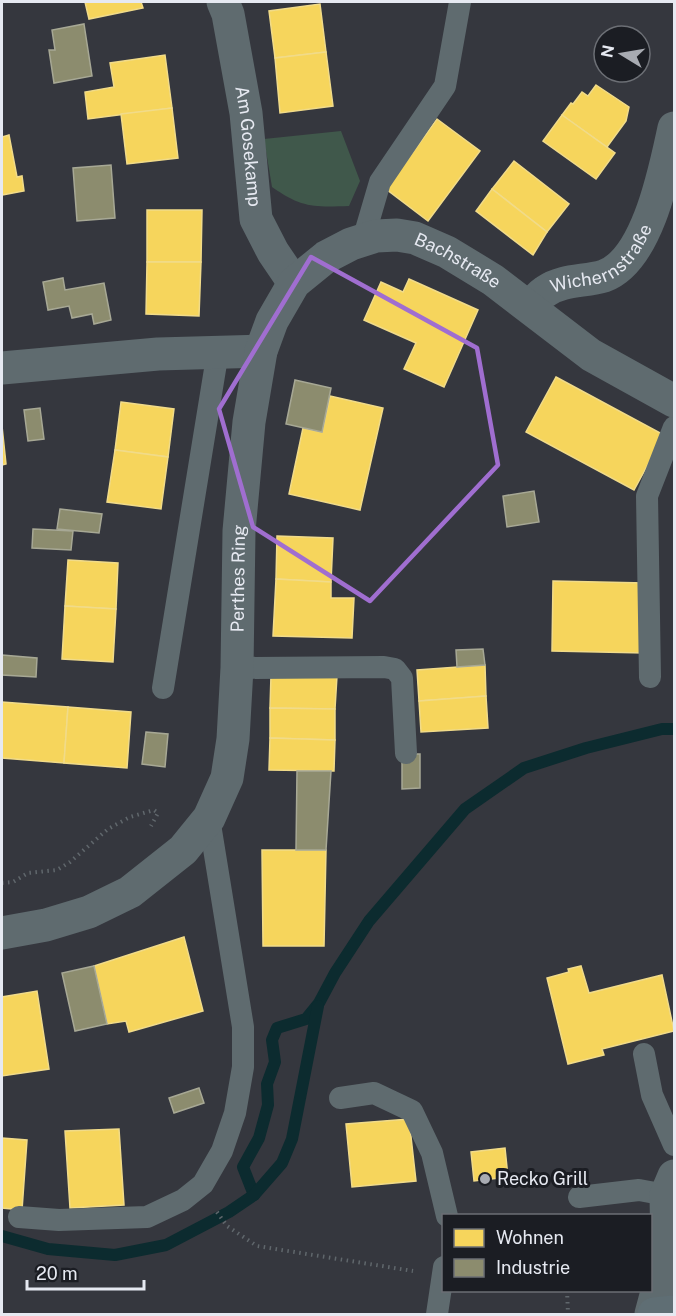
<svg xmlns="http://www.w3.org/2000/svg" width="676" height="1316" viewBox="0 0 676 1316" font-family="'Public Sans',sans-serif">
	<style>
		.green { fill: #40584b }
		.homes { fill: #f6d55c; stroke: #f1db89; stroke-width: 1.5 }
		.industry { fill: #8c8c6e; stroke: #a7a895; stroke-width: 1.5 }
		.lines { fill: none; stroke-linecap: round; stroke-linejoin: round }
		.stream { stroke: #0c2b2f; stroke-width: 12 }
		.path { stroke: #60676c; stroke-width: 4; stroke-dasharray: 1.5 4.5; stroke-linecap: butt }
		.service { stroke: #5f6b6f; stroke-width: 22 }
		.minor { stroke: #5f6b6f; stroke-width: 33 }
		.secondary { stroke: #5f6e74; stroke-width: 33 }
		.marked { fill: none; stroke: #a06ed0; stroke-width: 4.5; stroke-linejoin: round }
		.poi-dot { fill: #a8abb2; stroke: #1b1d23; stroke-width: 2 }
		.labels { text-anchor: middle; stroke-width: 6; stroke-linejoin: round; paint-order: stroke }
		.street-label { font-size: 18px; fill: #e6e9f1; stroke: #1b1d23 }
		.poi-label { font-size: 18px; fill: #e6e9f1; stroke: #1b1d23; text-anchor: start }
	</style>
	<rect width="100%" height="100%" fill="#35373e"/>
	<!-- green -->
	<path class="green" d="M341,131L360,181L349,206C313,207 302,208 272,187L264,139Z"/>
	<!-- homes -->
	<g class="homes">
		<polygon points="85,2 141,2 143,8 89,19"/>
		<polygon points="320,4 326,52 275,58 269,11"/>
		<polygon points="326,52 333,106 280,113 275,58"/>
		<polygon points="165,55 172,108 88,119 85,92 114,87 110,63"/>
		<polygon points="596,85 629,107 626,121 607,147 562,115 571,103 573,104 582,92 588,96"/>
		<polygon points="172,108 178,158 127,164 121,114"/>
		<polygon points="562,115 615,153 596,179 543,141"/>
		<polygon points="437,119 480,151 428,221 386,189"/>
		<polygon points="9,135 17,177 22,176 24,191 2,195 2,137"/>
		<polygon points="514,161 569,204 547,232 492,189"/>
		<polygon points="492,189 547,232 533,255 476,211"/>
		<polygon points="147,210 202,210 201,262 147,262"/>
		<polygon points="147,262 201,262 199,316 146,314"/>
		<polygon points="409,279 478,310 444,387 404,369 416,343 364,320 381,282 403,292"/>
		<polygon points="556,377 664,435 634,490 526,432"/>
		<polygon points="330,396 383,408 360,510 289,494 303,428 322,432"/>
		<polygon points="121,402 174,409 168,457 115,450"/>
		<polygon points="2,426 6,464 2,465"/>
		<polygon points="115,450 168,457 161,509 107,502"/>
		<polygon points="277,536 333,538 331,582 276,579"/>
		<polygon points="68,560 118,563 116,609 65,606"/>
		<polygon points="276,579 331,582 331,598 354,598 352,638 273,636"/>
		<polygon points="553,581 645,583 644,653 552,651"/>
		<polygon points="65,606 116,609 113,662 62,659"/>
		<polygon points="485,665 486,696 419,701 417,670"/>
		<polygon points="271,675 337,676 335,709 270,708"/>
		<polygon points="486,696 488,728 421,732 419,701"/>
		<polygon points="2,702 68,707 64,763 2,758"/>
		<polygon points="68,707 131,712 127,768 64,763"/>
		<polygon points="270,708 335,709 335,740 270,738"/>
		<polygon points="270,738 335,740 334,771 269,770"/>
		<polygon points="262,850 326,850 324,946 263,946"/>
		<polygon points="184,937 203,1011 129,1032 126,1021 107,1024 94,966"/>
		<polygon points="581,966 589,993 662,975 674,1031 602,1049 604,1055 568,1064 547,978 569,972 568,969"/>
		<polygon points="37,991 49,1069 2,1076 2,997"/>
		<polygon points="409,1119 416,1181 352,1187 346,1124"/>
		<polygon points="119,1129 124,1205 70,1208 65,1131"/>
		<polygon points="2,1138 27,1140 22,1210 2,1208"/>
		<polygon points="505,1148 508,1177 474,1181 471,1152"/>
	</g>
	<!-- industry -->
	<g class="industry">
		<polygon points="84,24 92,76 54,83 49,50 55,50 52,30"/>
		<polygon points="111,165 115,218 77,221 73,168"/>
		<polygon points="63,278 65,290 104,283 111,320 94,324 92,314 72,318 69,306 48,310 43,282"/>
		<polygon points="295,380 331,388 322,432 286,424"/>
		<polygon points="40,408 44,439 28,441 24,410"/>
		<polygon points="534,491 539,522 507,527 503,496"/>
		<polygon points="60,509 102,514 99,533 57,529"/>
		<polygon points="33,529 73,531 71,550 32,548"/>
		<polygon points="483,649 485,665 457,667 456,650"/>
		<polygon points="2,655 37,658 36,677 2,675"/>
		<polygon points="146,732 168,734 165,767 142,764"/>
		<polygon points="402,754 420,754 420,788 402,789"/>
		<polygon points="297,771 331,771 326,850 296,850"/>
		<polygon points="94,966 107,1024 75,1031 62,973"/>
		<polygon points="199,1088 204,1103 174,1113 169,1098"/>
	</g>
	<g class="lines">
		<!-- stream -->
		<g class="stream">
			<polyline points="254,1195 243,1167 259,1138 268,1105 267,1084 275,1062 272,1040 277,1028 306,1019 319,1003 335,973 369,921 465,809 524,768 586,748 662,729 674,729"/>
			<polyline points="2,1236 48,1249 115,1255 166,1245 229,1212 254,1195 282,1163 292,1139 318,1006"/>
		</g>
		<!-- path -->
		<g class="path">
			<polyline points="2,883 13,882 28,873 57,870 70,862 108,829 130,817 154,810 158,813 151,826"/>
			<polyline points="217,1212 227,1226 257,1246 413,1271"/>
			<polyline points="567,1290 568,1314"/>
		</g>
		<!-- service -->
		<g class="service">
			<polyline points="363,240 380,182 445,86 460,2"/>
			<polyline points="237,668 384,667 395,669 402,678 406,753"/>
			<polyline points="650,677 647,496 674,427"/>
			<polyline points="163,688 218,351"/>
			<polyline points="644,1054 652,1095 674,1145"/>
			<polyline points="340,1098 374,1093 412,1111 432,1153 447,1216"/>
			<polyline points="579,1197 639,1190 666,1195"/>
			<polyline points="19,1217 59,1220 147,1217 183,1200 203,1184 222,1151 235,1113 243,1067 243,1027 209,818"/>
			<polyline points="437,1314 444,1267"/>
		</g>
		<!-- minor -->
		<g class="minor">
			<path id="s1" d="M223,2L228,14L246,113L256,219L273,252L294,283"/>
			<path id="s2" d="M530,307C535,302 540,294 546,291C563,279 585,282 604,276C648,260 665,169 674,128"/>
			<polyline points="2,368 158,354 261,351"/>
			<path id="s3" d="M2,933L46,925L89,912L130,892L183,850L209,818L227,778L233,739L237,668L239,531L249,422L261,351L272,321L294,283L326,257L351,244L376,236L397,235L415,238L447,252L493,280L591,355L674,401"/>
			<polyline points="651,1314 667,1254 666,1195 674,1176"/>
		</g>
		<!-- secondary -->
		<polyline class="secondary" points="654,1314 674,1312"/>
	</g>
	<!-- marked area -->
	<path class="marked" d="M311,257L477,348L498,465L370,601L253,527L219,409Z"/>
	<!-- markers -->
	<circle class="poi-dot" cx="485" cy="1179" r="6"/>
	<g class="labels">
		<!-- street labels -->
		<g class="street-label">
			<text dy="6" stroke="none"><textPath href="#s1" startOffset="147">Am Gosekamp</textPath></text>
			<text dy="6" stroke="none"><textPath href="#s2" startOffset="90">Wichernstraße</textPath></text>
			<text dy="6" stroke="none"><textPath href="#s3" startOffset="976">Bachstraße</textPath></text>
			<text dy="6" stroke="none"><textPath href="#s3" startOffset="488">Perthes Ring</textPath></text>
		</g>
		<!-- poi labels -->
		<g class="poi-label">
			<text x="497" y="1185">Recko Grill</text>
		</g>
	</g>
	<!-- border -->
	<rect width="676" height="1316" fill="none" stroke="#e6e9f1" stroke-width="6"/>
	<!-- legend -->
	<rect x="442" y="1214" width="210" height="78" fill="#1b1d23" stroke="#6c6f75" stroke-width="1.5"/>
	<rect x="454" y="1229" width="30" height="18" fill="#f6d55c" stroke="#6c6f75" stroke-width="1.5"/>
	<text x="496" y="1244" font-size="18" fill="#e6e9f1">Wohnen</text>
	<rect x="454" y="1259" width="30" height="18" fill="#8c8c6e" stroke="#6c6f75" stroke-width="1.5"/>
	<text x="496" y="1274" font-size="18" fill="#e6e9f1">Industrie</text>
	<!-- north arrow -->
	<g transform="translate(622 54) rotate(281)"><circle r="28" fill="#1b1d23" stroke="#6c6f75" stroke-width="1.5"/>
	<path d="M0-4.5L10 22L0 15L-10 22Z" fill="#a8abb2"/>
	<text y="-9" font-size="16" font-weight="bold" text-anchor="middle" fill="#e6e9f1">N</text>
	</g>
	<!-- scale -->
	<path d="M27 1280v9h117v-9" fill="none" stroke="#e6e9f1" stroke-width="3"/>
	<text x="36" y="1280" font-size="18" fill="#e6e9f1" stroke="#1b1d23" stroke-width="4.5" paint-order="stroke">20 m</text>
</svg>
